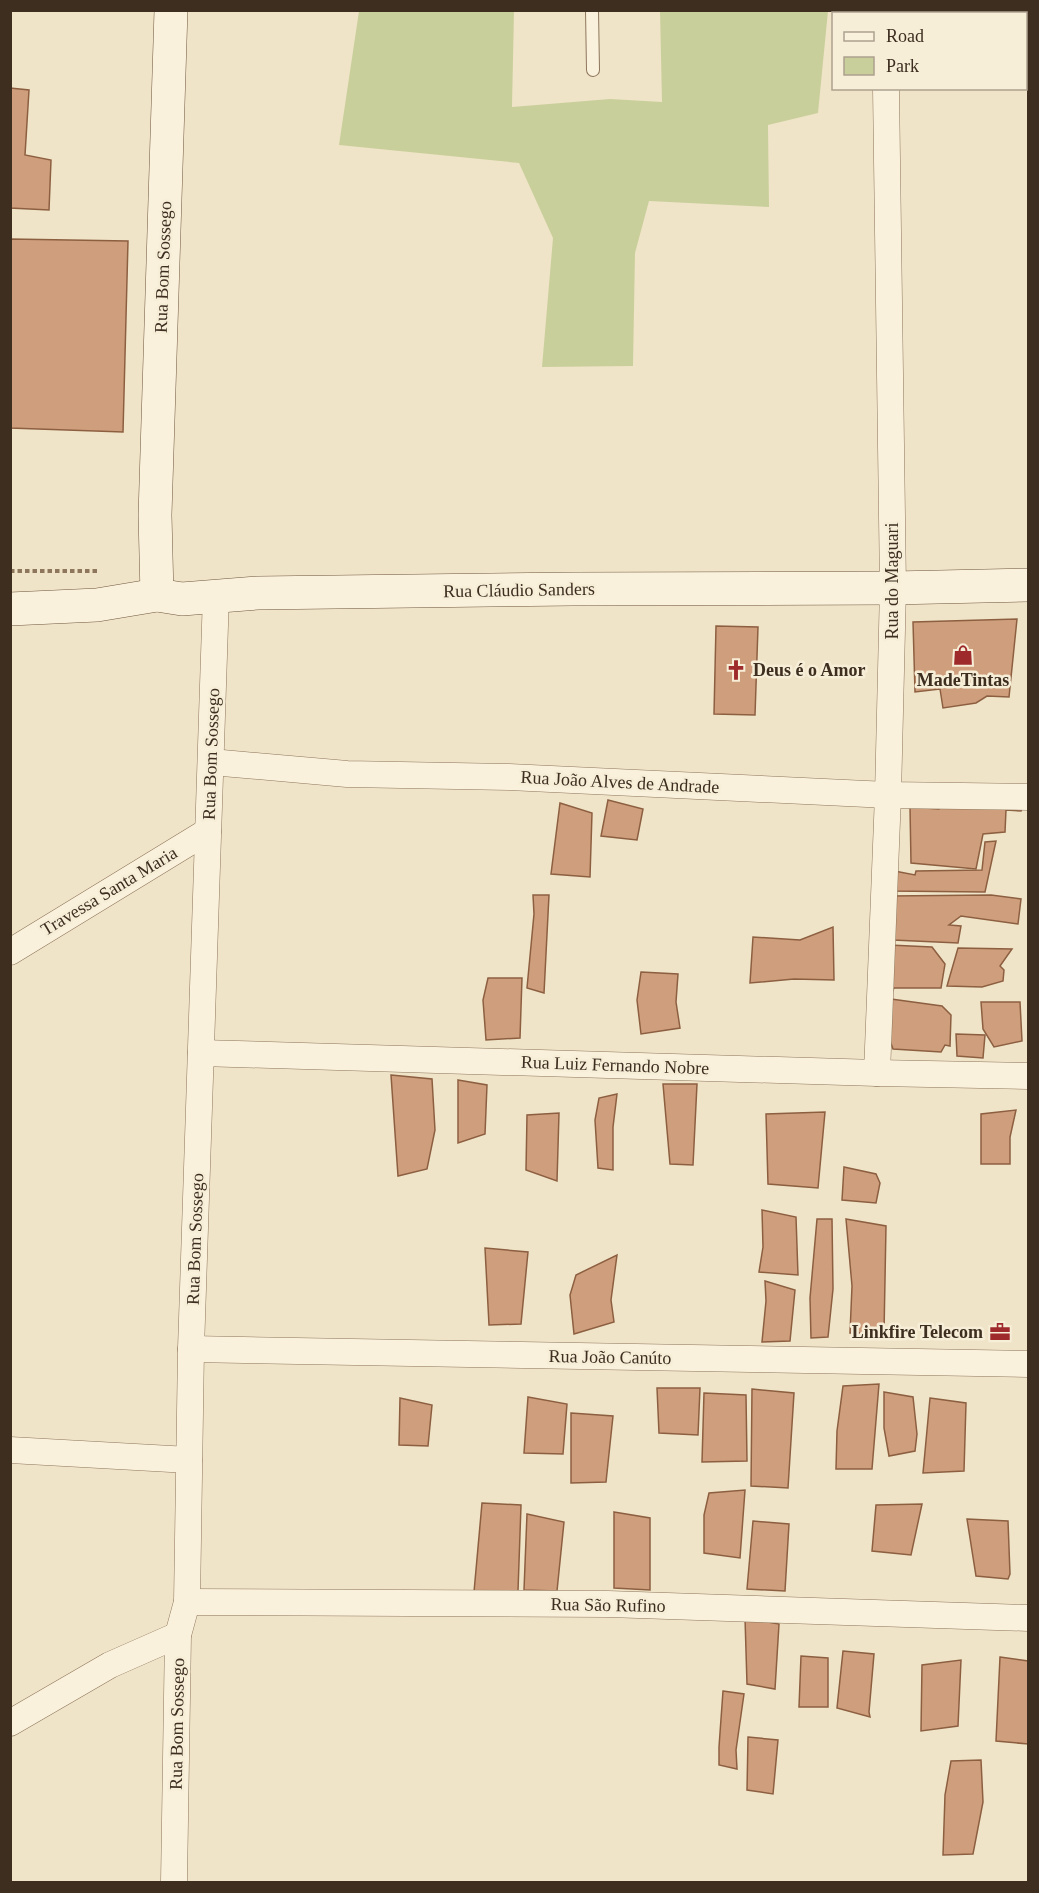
<svg xmlns="http://www.w3.org/2000/svg" width="1039" height="1893" viewBox="0 0 1039 1893" font-family="Georgia,serif">
	<style>
		.green { fill: #c9cf9b }
		.building { fill: #cf9f7d; stroke: #8d5f41; stroke-width: 1.5 }
		.lines { fill: none; stroke-linecap: round; stroke-linejoin: round }
		.lane-casing { stroke: #8d765c; stroke-width: 14 }
		.street-casing { stroke: #8d765c; stroke-width: 27 }
		.secondary-casing { stroke: #6f573f; stroke-width: 34 }
		.path { stroke: #8d765c; stroke-width: 4; stroke-dasharray: 4.5 3; stroke-linecap: butt }
		.lane { stroke: #faf1dc; stroke-width: 12 }
		.street { stroke: #faf1dc; stroke-width: 26 }
		.secondary { stroke: #faf1dc; stroke-width: 33 }
		.labels { text-anchor: middle; stroke-width: 5; stroke-linejoin: round; paint-order: stroke }
		.street-label { font-size: 18px; fill: #3d2e20; stroke: #f7eed8 }
		.poi-label { font-size: 18px; font-weight: bold; fill: #3d2e20; stroke: #f7eed8; text-anchor: start }
	</style>
	<rect width="100%" height="100%" fill="#f0e4c8"/>
	<!-- green -->
	<polygon class="green" points="359,11 514,11 512,107 610,99 662,102 660,11 828,11 818,113 768,125 769,207 649,201 635,253 633,366 542,367 553,238 519,163 339,145"/>
	<!-- building -->
	<g class="building">
		<polygon points="10,88 29,90 25,155 51,160 49,210 10,208"/>
		<polygon points="10,239 128,241 123,432 10,428"/>
		<polygon points="1017,619 1009,697 987,696 976,703 943,708 940,689 915,692 913,622"/>
		<polygon points="716,626 758,627 755,715 714,714"/>
		<polygon points="608,800 643,809 637,840 601,836"/>
		<polygon points="1025,801 1021,811 1006,810 1005,832 983,834 976,869 911,863 910,807 939,809 945,803"/>
		<polygon points="560,803 592,813 590,877 551,874"/>
		<polygon points="996,841 985,892 889,891 889,870 915,875 916,871 982,870 985,842"/>
		<polygon points="533,895 549,895 544,993 527,988 534,914"/>
		<polygon points="991,895 1021,899 1018,924 961,916 949,925 961,926 958,943 893,940 890,896"/>
		<polygon points="833,927 834,980 794,979 750,983 753,937 800,940"/>
		<polygon points="889,945 932,947 945,964 941,988 894,988 891,995"/>
		<polygon points="958,948 1012,949 1000,966 1004,970 1003,981 982,987 947,986"/>
		<polygon points="641,972 678,974 676,1002 680,1028 641,1034 637,1000"/>
		<polygon points="488,978 522,978 520,1038 486,1040 483,1000"/>
		<polygon points="891,999 942,1006 951,1015 950,1046 945,1045 941,1052 893,1049 886,1029"/>
		<polygon points="981,1002 1020,1002 1022,1041 994,1047 983,1029"/>
		<polygon points="956,1034 985,1035 983,1058 957,1056"/>
		<polygon points="391,1075 432,1079 435,1130 427,1169 398,1176"/>
		<polygon points="458,1080 487,1085 485,1134 458,1143"/>
		<polygon points="663,1084 697,1084 693,1165 670,1164"/>
		<polygon points="617,1094 613,1127 613,1170 598,1168 595,1120 599,1098"/>
		<polygon points="1016,1110 1010,1137 1010,1164 981,1164 981,1114"/>
		<polygon points="825,1112 818,1188 768,1184 766,1114"/>
		<polygon points="559,1113 557,1181 526,1170 527,1115"/>
		<polygon points="844,1167 876,1174 880,1183 876,1203 842,1200"/>
		<polygon points="762,1210 796,1217 798,1275 759,1272 763,1247"/>
		<polygon points="817,1219 832,1219 833,1289 828,1337 811,1338 810,1298"/>
		<polygon points="846,1219 886,1226 884,1333 850,1333 852,1286"/>
		<polygon points="485,1248 528,1252 521,1324 489,1325"/>
		<polygon points="617,1255 611,1300 614,1322 574,1334 570,1295 576,1275"/>
		<polygon points="765,1281 795,1290 790,1341 762,1342 766,1301"/>
		<polygon points="879,1384 872,1469 836,1469 837,1431 843,1386"/>
		<polygon points="657,1388 700,1388 698,1435 659,1433"/>
		<polygon points="752,1389 794,1393 788,1488 751,1486"/>
		<polygon points="884,1392 913,1397 917,1434 915,1451 889,1456 884,1428"/>
		<polygon points="704,1393 746,1395 747,1461 702,1462"/>
		<polygon points="528,1397 567,1404 563,1454 524,1453"/>
		<polygon points="400,1398 432,1405 428,1446 399,1445"/>
		<polygon points="930,1398 966,1403 964,1471 923,1473"/>
		<polygon points="571,1413 613,1416 606,1482 571,1483"/>
		<polygon points="745,1490 740,1558 704,1553 704,1515 709,1493"/>
		<polygon points="482,1503 521,1505 518,1591 474,1592"/>
		<polygon points="922,1504 911,1555 872,1551 876,1505"/>
		<polygon points="614,1512 650,1518 650,1590 614,1588"/>
		<polygon points="527,1514 564,1522 557,1591 524,1590"/>
		<polygon points="967,1519 1008,1521 1010,1574 1008,1579 976,1576"/>
		<polygon points="753,1521 789,1524 785,1591 747,1589"/>
		<polygon points="745,1618 779,1624 775,1689 747,1684"/>
		<polygon points="843,1651 874,1654 869,1712 870,1717 837,1708"/>
		<polygon points="801,1656 828,1658 828,1707 799,1707"/>
		<polygon points="1000,1657 1028,1661 1028,1744 996,1741"/>
		<polygon points="961,1660 958,1726 921,1731 922,1665"/>
		<polygon points="723,1691 744,1694 736,1750 737,1769 719,1765 719,1747"/>
		<polygon points="748,1737 778,1740 773,1794 747,1790"/>
		<polygon points="981,1760 983,1802 973,1854 943,1855 945,1795 951,1761"/>
	</g>
	<g class="lines">
		<!-- lane casing -->
		<g class="lane-casing">
			<polyline id="lane" points="592,10 593,70"/>
		</g>
		<!-- street casing -->
		<g class="street-casing">
			<g id="street">
				<polyline points="886,14 886,10"/>
				<polyline points="211,762 347,774 509,777 888,795 1028,797"/>
				<polyline points="10,952 208,831"/>
				<polyline points="201,1053 877,1073 1028,1076"/>
				<polyline points="877,1073 888,795 893,588 886,88"/>
				<polyline points="191,1349 1028,1364"/>
				<polyline points="10,1450 189,1460"/>
				<polyline points="187,1602 608,1604 1028,1618"/>
				<polyline points="10,1723 110,1665 178,1635"/>
				<polyline points="174,1882 178,1635 187,1602 191,1349 216,595"/>
			</g>
		</g>
		<!-- secondary casing -->
		<g class="secondary-casing">
			<g id="secondary">
				<polyline points="157,595 155,515 171,10"/>
				<polyline points="10,609 97,605 157,595 182,599 258,593 572,589 893,588 1028,585"/>
			</g>
		</g>
		<!-- path -->
		<polyline class="path" points="10,571 97,571"/>
		<!-- lane -->
		<use href="#lane" class="lane"/>
		<!-- street -->
		<use href="#street" class="street"/>
		<!-- secondary -->
		<use href="#secondary" class="secondary"/>
	</g>
	<!-- icons -->
	<defs>
		<g id="shop-bare" transform="scale(1.62)"><path d="M-5-2.5h2.3a2.7 3.5 0 0 1 5.4 0H5L5.5 6h-11ZM-1.5-2.5h3a1.5 2.3 0 0 0-3 0Z" fill="#9e2a2b" stroke="#f7eed8" stroke-width="2.5" paint-order="stroke"/></g>
		<g id="church-bare" transform="scale(1.62)"><path d="M-1.2-6h2.4v3.5h3.3v2.4h-3.3V6h-2.4V-.1h-3.3v-2.4h3.3Z" fill="#9e2a2b" stroke="#f7eed8" stroke-width="2.5" paint-order="stroke"/></g>
		<g id="office-bare" transform="scale(1.62)"><path d="M-6-3h4V-5.5h4V-3h4V5H-6ZM-1-4.5V-3h2v-1.5ZM-6 0V1H6V0Z" fill="#9e2a2b" stroke="#f7eed8" stroke-width="2.5" paint-order="stroke"/></g>
	</defs>
	<g fill-rule="evenodd">
		<use href="#shop-bare" x="963" y="655"/>
		<use href="#church-bare" x="736" y="670"/>
		<use href="#office-bare" x="1000" y="1332"/>
	</g>
	<g class="labels">
		<!-- street labels -->
		<g class="street-label">
			<text transform="translate(163 267) rotate(-88)" y="6">Rua Bom Sossego</text>
			<text transform="translate(892 581) rotate(-90)" y="6">Rua do Maguari</text>
			<text transform="translate(519 590) rotate(-1)" y="6">Rua Cláudio Sanders</text>
			<text transform="translate(211 754) rotate(-88)" y="6">Rua Bom Sossego</text>
			<text transform="translate(620 782) rotate(3)" y="6">Rua João Alves de Andrade</text>
			<text transform="translate(109 891) rotate(-31)" y="6">Travessa Santa Maria</text>
			<text transform="translate(615 1065) rotate(2)" y="6">Rua Luiz Fernando Nobre</text>
			<text transform="translate(195 1239) rotate(-88)" y="6">Rua Bom Sossego</text>
			<text transform="translate(610 1357) rotate(1)" y="6">Rua João Canúto</text>
			<text transform="translate(608 1605) rotate(1)" y="6">Rua São Rufino</text>
			<text transform="translate(177 1724) rotate(-89)" y="6">Rua Bom Sossego</text>
		</g>
		<!-- poi labels -->
		<g class="poi-label">
			<text x="753" y="676">Deus é o Amor</text>
			<text x="963" y="686" text-anchor="middle">MadeTintas</text>
			<text x="983" y="1338" text-anchor="end">Linkfire Telecom</text>
		</g>
	</g>
	<!-- border -->
	<rect width="1039" height="1893" fill="none" stroke="#3d2e20" stroke-width="24"/>
	<!-- legend -->
	<rect x="832" y="12" width="195" height="78" fill="#f7eed8" stroke="#ada18e" stroke-width="1.5"/>
	<rect x="844" y="32" width="30" height="9" fill="#faf1dc" stroke="#ada18e" stroke-width="1.5"/>
	<text x="886" y="42" font-size="18" fill="#3d2e20">Road</text>
	<rect x="844" y="57" width="30" height="18" fill="#c9cf9b" stroke="#ada18e" stroke-width="1.5"/>
	<text x="886" y="72" font-size="18" fill="#3d2e20">Park</text>
</svg>
